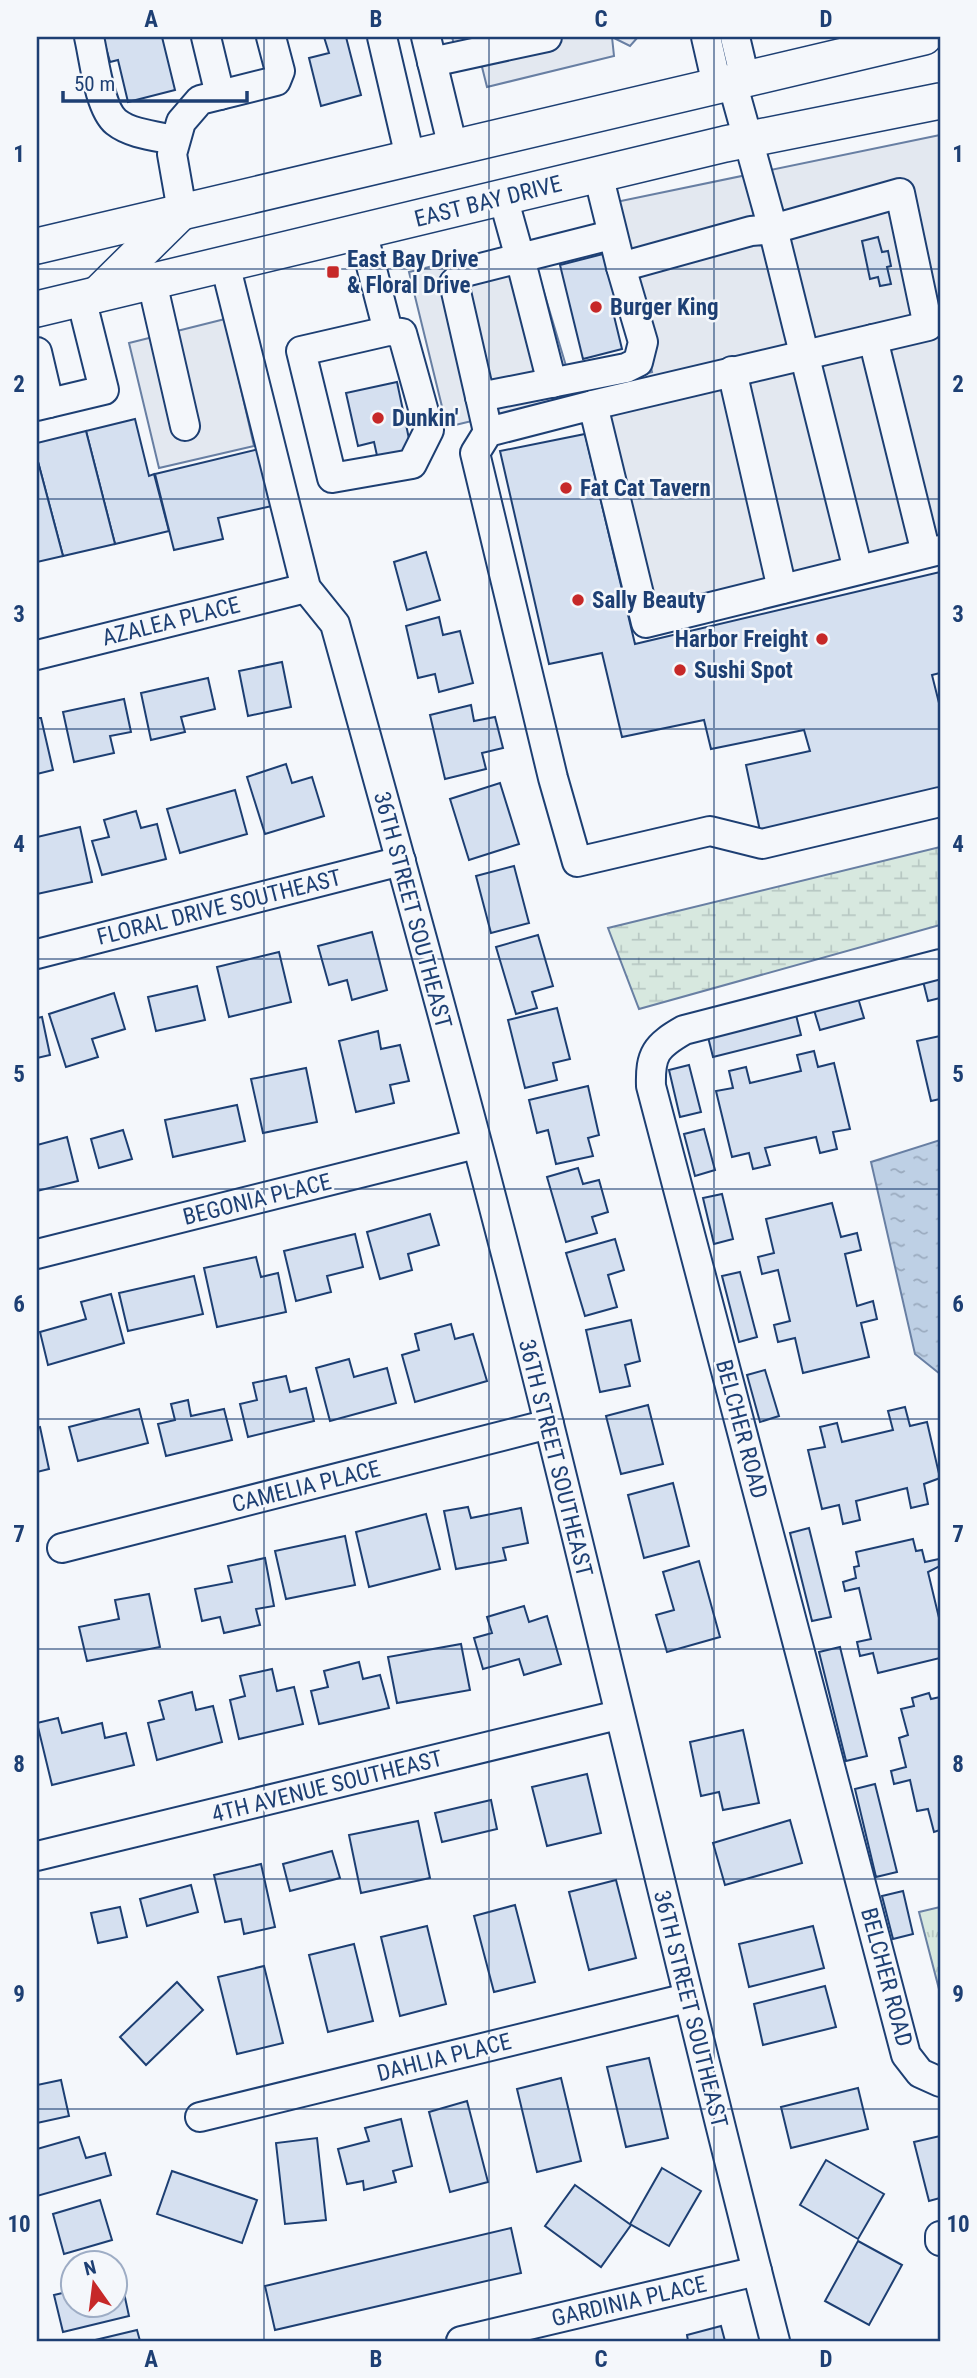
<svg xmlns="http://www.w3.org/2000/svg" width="977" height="2378" viewBox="0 0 977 2378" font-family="'Roboto Condensed',sans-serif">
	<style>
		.wetland { fill: url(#wetland-marsh); stroke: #687fa3; stroke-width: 2 }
		.park { fill: url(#park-tufts); stroke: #687fa3; stroke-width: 2 }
		.parking { fill: #e3e8f0; stroke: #687fa3; stroke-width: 2 }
		.water { fill: url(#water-ripples); stroke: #687fa3; stroke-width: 2 }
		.building { fill: #d5e0f0; stroke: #1d3f73; stroke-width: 2 }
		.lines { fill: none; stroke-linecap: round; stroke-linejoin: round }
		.minor-casing { stroke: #1d3f73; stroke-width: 32 }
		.major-casing { stroke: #1d3f73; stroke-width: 38 }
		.minor { stroke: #f4f7fb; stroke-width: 28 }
		.major { stroke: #f4f7fb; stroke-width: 35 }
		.grid { fill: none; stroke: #1d3f73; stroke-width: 2; stroke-opacity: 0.55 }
		.poi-dot { fill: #c62828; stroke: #f4f7fb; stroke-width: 2.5 }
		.labels { text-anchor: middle; stroke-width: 5; stroke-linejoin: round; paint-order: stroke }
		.street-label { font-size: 23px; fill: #1d3f73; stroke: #f4f7fb }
		.poi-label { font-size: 23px; font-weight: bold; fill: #1d3f73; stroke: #f4f7fb; text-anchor: start }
		.neatline { fill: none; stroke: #1d3f73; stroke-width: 2.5 }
		.grid-label { font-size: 23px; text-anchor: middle; font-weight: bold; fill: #1d3f73 }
	</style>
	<defs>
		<pattern id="wetland-marsh" width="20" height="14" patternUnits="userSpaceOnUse" patternTransform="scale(1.75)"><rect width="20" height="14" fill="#d7e8df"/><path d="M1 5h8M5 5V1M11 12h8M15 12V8" fill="none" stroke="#b8c8c3"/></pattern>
		<pattern id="park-tufts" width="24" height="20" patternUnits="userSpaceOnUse" patternTransform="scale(1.75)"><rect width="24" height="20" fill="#d7e8df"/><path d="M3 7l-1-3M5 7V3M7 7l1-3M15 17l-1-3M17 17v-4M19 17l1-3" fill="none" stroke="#b8c8c3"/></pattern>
		<pattern id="water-ripples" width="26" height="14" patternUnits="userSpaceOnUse" patternTransform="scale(1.75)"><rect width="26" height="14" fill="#bed0e5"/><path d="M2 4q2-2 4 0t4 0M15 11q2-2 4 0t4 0" fill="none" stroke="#9aaabe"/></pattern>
	</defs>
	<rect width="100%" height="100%" fill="#f4f7fb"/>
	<!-- wetland -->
	<polygon class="wetland" points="940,847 940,925 639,1009 608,928"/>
	<!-- park -->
	<polygon class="park" points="940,1907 940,1993 919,1912"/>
	<!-- parking -->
	<g class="parking">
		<polygon points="452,37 638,37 630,46 612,37 614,56 487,87 481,63 460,67"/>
		<polygon points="940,135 940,561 639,632 579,392 652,372 616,202"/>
		<polygon points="529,242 575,396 447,427 409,272"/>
		<polygon points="225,319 254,446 159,468 129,343"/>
	</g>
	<!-- water -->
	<polygon class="water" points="940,1140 940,1374 915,1354 871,1162"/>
	<!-- building -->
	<g class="building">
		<polygon points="103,37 162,37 175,90 128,102 118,60 110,62"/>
		<polygon points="324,37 346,37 361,95 321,106 309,58 329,53"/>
		<polygon points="878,237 882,252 888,251 891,266 887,267 891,284 880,286 878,277 870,279 862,241"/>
		<polygon points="607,253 622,314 614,316 622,349 583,359 560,265"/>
		<polygon points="397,382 412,453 378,460 374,442 358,446 346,393"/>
		<polygon points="135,419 149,476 154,474 169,531 115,544 86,431"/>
		<polygon points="86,431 115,544 63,556 37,458 37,443"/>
		<polygon points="585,434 635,644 940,572 940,673 932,675 940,707 940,789 760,831 746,765 810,751 804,730 711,749 704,720 622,737 602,653 549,664 500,451"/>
		<polygon points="259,449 272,506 218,518 223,539 174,550 155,474"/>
		<polygon points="37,458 63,556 37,562"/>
		<polygon points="426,552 440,600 407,610 394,562"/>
		<polygon points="439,617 443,635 460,631 473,683 439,692 435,674 418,678 406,626"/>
		<polygon points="282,662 291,707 248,716 239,671"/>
		<polygon points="208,678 215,709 181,717 185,732 151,740 141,693"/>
		<polygon points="124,699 131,732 110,736 114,753 74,762 63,712"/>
		<polygon points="471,705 474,721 495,717 503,748 482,753 486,769 445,779 430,715"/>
		<polygon points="37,718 41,718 53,770 37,774"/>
		<polygon points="286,764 292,783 312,777 324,816 265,834 247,777"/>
		<polygon points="500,783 519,844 469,860 450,799"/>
		<polygon points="235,790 247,834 180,853 167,809"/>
		<polygon points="136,811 141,828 157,824 166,859 102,875 92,841 109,837 104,820"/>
		<polygon points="80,827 92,882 37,894 37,837"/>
		<polygon points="514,866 529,923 491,933 476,876"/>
		<polygon points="372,932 387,990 352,1000 347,980 329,985 318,946"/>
		<polygon points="538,935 553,986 532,992 537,1008 516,1014 496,947"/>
		<polygon points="279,952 291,1002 229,1017 217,967"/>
		<polygon points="940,977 940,998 928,1001 923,981"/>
		<polygon points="197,986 205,1020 156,1031 148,997"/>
		<polygon points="114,993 125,1029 92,1039 98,1057 66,1067 49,1014"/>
		<polygon points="858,998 864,1018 820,1030 814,1010"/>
		<polygon points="557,1008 570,1059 553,1063 557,1080 525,1088 508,1020"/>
		<polygon points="796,1015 801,1035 713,1057 708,1037"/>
		<polygon points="42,1017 50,1055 37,1058 37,1018"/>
		<polygon points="378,1031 381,1049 400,1045 409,1081 390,1085 394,1103 356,1112 339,1041"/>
		<polygon points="940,1036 940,1099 931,1101 917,1041"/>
		<polygon points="814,1051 818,1067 834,1063 850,1129 833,1132 837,1149 820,1153 816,1137 765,1148 770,1165 753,1169 749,1153 732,1157 716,1091 733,1088 729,1071 746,1067 750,1083 801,1071 797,1055"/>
		<polygon points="689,1065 701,1112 680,1117 669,1070"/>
		<polygon points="306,1068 317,1122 263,1133 251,1079"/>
		<polygon points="588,1086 599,1135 588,1138 593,1156 556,1164 548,1130 537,1133 529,1100"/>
		<polygon points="237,1105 245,1141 173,1157 165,1120"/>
		<polygon points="704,1129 715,1170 695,1176 684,1134"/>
		<polygon points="123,1130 132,1159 99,1168 91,1139"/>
		<polygon points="67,1137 78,1181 37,1191 37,1145"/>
		<polygon points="578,1168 583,1184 599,1180 608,1212 592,1217 597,1233 566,1242 547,1177"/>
		<polygon points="722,1194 733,1239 714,1244 703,1198"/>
		<polygon points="832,1203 841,1237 857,1233 861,1250 845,1254 857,1306 873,1301 877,1319 861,1323 869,1357 803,1373 795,1338 778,1342 774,1325 790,1321 778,1270 762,1274 758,1257 774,1253 766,1219"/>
		<polygon points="430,1214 439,1245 408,1254 412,1270 380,1279 367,1232"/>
		<polygon points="355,1234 363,1267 327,1276 331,1292 296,1301 284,1251"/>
		<polygon points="615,1239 624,1270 608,1275 617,1307 585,1316 566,1253"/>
		<polygon points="256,1257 261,1277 278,1273 286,1312 217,1327 204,1268"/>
		<polygon points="740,1272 757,1337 739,1342 722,1276"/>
		<polygon points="194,1276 203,1314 128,1331 119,1293"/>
		<polygon points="111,1294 124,1343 48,1365 40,1332 86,1319 81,1302"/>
		<polygon points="631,1320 640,1361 625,1365 630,1386 600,1392 586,1330"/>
		<polygon points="451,1324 455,1339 473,1334 487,1381 415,1402 402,1355 419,1350 415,1334"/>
		<polygon points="349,1359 354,1377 387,1368 396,1403 330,1421 316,1368"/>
		<polygon points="765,1370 779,1416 760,1422 747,1375"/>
		<polygon points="286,1376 290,1392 306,1388 314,1421 248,1437 240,1404 257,1400 253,1383"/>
		<polygon points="188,1400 191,1416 224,1409 232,1440 166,1456 158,1424 175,1420 171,1404"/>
		<polygon points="648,1405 663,1464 621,1474 606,1416"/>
		<polygon points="905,1407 910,1426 927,1422 940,1478 924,1484 928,1504 911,1508 907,1488 856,1501 860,1520 843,1524 839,1505 822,1509 808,1450 825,1447 820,1427 837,1423 842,1442 893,1430 888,1411"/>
		<polygon points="139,1409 148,1443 78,1461 69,1427"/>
		<polygon points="40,1427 49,1469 37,1472 37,1428"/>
		<polygon points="673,1483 689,1546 644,1558 628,1495"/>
		<polygon points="468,1507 471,1518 521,1508 528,1543 503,1548 506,1560 456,1569 444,1511"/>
		<polygon points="426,1514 440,1569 369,1587 356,1532"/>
		<polygon points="809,1528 831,1617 812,1621 790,1533"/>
		<polygon points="345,1536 355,1585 286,1599 275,1551"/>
		<polygon points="913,1539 916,1551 922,1550 925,1562 939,1559 940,1566 928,1572 940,1622 940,1658 878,1673 873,1653 860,1656 857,1642 871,1639 859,1588 845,1591 843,1582 856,1578 854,1567 859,1566 856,1552"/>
		<polygon points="265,1558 274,1606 256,1609 260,1625 224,1633 220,1617 202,1621 195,1589 232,1582 228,1566"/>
		<polygon points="699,1561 720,1637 667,1652 656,1615 674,1610 663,1572"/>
		<polygon points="149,1594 160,1647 87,1661 79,1627 119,1619 115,1600"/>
		<polygon points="524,1606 529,1622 547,1616 561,1664 524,1675 519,1659 483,1669 474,1638 492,1633 487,1617"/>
		<polygon points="461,1644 470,1690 397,1703 388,1657"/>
		<polygon points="840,1647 867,1756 846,1761 819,1652"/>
		<polygon points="359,1662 363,1679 380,1675 389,1708 319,1724 311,1691 328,1687 324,1671"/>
		<polygon points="272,1669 277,1691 294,1687 303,1724 239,1739 230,1700 245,1696 240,1676"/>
		<polygon points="192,1692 196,1710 213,1706 222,1742 157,1760 148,1723 164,1719 159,1701"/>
		<polygon points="929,1693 931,1699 940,1697 940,1830 934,1832 928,1809 917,1811 910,1780 894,1784 891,1771 906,1767 899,1738 908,1735 901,1709 914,1706 912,1698"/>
		<polygon points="58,1718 62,1733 102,1723 105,1738 126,1733 134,1765 52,1785 37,1723"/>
		<polygon points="743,1730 759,1803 723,1810 719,1792 701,1796 690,1742"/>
		<polygon points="587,1774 601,1833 547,1846 532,1787"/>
		<polygon points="875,1784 897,1872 876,1877 855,1789"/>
		<polygon points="491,1800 497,1829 442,1842 435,1813"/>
		<polygon points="790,1820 802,1863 725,1885 713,1843"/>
		<polygon points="418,1821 430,1878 361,1893 349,1835"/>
		<polygon points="332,1851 340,1878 290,1891 283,1864"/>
		<polygon points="261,1864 275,1927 244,1934 241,1919 225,1922 214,1875"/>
		<polygon points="616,1880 636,1958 589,1970 569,1892"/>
		<polygon points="191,1885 198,1912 147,1926 140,1899"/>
		<polygon points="903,1891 913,1934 893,1939 882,1896"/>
		<polygon points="515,1905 535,1982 494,1992 474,1916"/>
		<polygon points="120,1907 127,1937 98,1943 91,1913"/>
		<polygon points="427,1926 446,2004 400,2016 381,1937"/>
		<polygon points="813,1926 824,1968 749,1987 739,1944"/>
		<polygon points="354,1944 373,2021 328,2032 309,1955"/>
		<polygon points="264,1966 283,2043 237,2054 218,1977"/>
		<polygon points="177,1982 203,2010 146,2065 120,2037"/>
		<polygon points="825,1986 836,2027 763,2045 754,2004"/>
		<polygon points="649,2058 668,2138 626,2147 607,2067"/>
		<polygon points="561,2078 581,2161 537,2172 517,2089"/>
		<polygon points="61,2080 69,2116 37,2123 37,2085"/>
		<polygon points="858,2088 868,2129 791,2148 781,2107"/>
		<polygon points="467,2101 488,2182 450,2192 429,2112"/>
		<polygon points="401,2119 412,2166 393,2171 396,2182 364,2190 363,2181 347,2184 338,2149 369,2141 365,2128"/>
		<polygon points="940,2136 940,2198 929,2201 914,2142"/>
		<polygon points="79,2137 86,2158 105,2153 111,2175 37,2196 37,2149"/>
		<polygon points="317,2138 326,2220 285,2224 276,2143"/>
		<polygon points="826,2160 884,2194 858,2239 800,2205"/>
		<polygon points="662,2168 701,2191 669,2246 630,2224"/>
		<polygon points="172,2171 257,2200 242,2243 157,2214"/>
		<polygon points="575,2185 631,2225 601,2267 545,2226"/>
		<polygon points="100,2200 112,2240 64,2254 53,2214"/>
		<polygon points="511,2228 521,2273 275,2330 265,2286"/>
		<polygon points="858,2241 902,2265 869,2325 825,2301"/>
		<polygon points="74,2271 74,2304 116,2304 116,2281 121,2279 129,2316 63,2332 54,2295 71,2291 66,2273"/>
		<polygon points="721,2326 725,2341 688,2341 687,2335"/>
		<polygon points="137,2330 140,2341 91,2341"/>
	</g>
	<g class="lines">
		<!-- minor casing -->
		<g class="minor-casing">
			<g id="minor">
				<path d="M89,37C94,58 99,108 116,122C131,134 156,136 175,140"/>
				<polyline points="206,37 220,95"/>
				<polyline points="382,37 410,157"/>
				<polyline points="426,37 453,148"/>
				<polyline points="706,37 717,85"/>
				<polyline points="735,37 745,79"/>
				<polyline points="432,62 547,37"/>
				<polyline points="598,174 621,267 751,231 773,229 858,570"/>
				<polyline points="503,197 520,258 611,235"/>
				<polyline points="182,211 172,154 181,122 200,100 276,81 280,71 271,37"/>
				<polyline points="362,231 388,331 301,351 332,478 412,464 429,430 402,333 388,331"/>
				<path d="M225,264L306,588L335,624C409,890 483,1156 549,1424C625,1730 696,2037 775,2341"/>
				<polyline points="152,282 185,426"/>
				<polyline points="873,339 926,553"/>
				<polyline points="37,352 49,403"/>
				<polyline points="732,371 782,589"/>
				<polyline points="480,397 626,368 638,362 643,342 621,267"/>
				<polyline points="593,405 928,326 900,193 773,229 732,82"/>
				<polyline points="37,406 104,390 81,298"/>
				<polyline points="488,432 454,283 465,272 520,258 552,383"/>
				<polyline points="940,550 646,623 593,405 488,432 475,453 553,778 577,862 710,831 762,844 940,802"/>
				<polyline points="37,655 306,588"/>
				<polyline points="37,954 401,861"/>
				<path d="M940,964L684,1030C656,1046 650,1054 651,1086L906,2055L920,2073L940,2082"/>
				<polyline points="37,1254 476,1144"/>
				<polyline points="62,1548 549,1424"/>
				<polyline points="37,1856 618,1715"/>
				<polyline points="200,2117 687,1998"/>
				<polyline points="940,2236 940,2241"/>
				<polyline points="461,2341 757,2271"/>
			</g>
		</g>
		<!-- major casing -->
		<g class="major-casing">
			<g id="major">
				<polyline points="37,246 924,37"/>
				<polyline points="98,294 182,211"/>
				<polyline points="37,309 725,144 940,101"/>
			</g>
		</g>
		<!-- minor -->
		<use href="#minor" class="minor"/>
		<!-- major -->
		<use href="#major" class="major"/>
	</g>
	<!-- grid -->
	<path class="grid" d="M264,37V2341M489,37V2341M714,37V2341M37,269H940M37,499H940M37,729H940M37,959H940M37,1189H940M37,1419H940M37,1649H940M37,1879H940M37,2109H940"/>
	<!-- markers -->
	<g class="poi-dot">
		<rect x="326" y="265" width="14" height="14" rx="3.5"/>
		<circle cx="596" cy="307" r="7"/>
		<circle cx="378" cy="418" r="7"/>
		<circle cx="566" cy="488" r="7"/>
		<circle cx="578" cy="600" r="7"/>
		<circle cx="822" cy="639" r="7"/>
		<circle cx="680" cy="670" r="7"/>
	</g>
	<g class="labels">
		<!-- street labels -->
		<g class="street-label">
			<text transform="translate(488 201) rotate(-14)" y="8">EAST BAY DRIVE</text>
			<text transform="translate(171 621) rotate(-14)" y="8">AZALEA PLACE</text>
			<text transform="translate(219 907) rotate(-14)" y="8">FLORAL DRIVE SOUTHEAST</text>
			<text transform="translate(413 910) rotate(75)" y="8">36TH STREET SOUTHEAST</text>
			<text transform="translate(257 1199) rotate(-14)" y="8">BEGONIA PLACE</text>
			<text transform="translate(742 1429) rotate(75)" y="8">BELCHER ROAD</text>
			<text transform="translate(556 1458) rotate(76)" y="8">36TH STREET SOUTHEAST</text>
			<text transform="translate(306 1486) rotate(-14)" y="8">CAMELIA PLACE</text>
			<text transform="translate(327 1786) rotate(-14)" y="8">4TH AVENUE SOUTHEAST</text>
			<text transform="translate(887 1977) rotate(75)" y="8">BELCHER ROAD</text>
			<text transform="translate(691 2009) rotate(76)" y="8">36TH STREET SOUTHEAST</text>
			<text transform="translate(444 2057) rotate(-14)" y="8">DAHLIA PLACE</text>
			<text transform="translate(629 2301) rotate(-13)" y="8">GARDINIA PLACE</text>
		</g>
		<!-- poi labels -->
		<g class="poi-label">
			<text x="347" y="267">East Bay Drive<tspan x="347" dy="26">&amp; Floral Drive</tspan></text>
			<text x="610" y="315">Burger King</text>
			<text x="392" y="426">Dunkin'</text>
			<text x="580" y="496">Fat Cat Tavern</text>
			<text x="592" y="608">Sally Beauty</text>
			<text x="808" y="647" text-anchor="end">Harbor Freight</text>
			<text x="694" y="678">Sushi Spot</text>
		</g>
	</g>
	<!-- border -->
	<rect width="977" height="2378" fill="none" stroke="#f4f7fb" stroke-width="77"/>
	<!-- north arrow -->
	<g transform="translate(94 2284) rotate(346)"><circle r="33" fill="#f4f7fb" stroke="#9eadc5" stroke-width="2"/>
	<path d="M0-5L12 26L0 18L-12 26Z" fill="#c62828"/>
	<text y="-10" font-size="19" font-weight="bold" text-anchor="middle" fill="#1d3f73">N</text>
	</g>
	<!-- scale -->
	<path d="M63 91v10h184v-10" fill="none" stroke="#1d3f73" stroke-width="3.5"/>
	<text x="74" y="91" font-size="21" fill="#1d3f73" stroke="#f4f7fb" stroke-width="5" paint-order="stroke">50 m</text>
	<rect x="38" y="38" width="901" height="2302" class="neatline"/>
	<g class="grid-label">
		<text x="151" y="27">A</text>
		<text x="376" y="27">B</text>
		<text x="601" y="27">C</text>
		<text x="826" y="27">D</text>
		<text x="19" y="162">1</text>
		<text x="958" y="162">1</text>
		<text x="19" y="392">2</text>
		<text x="958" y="392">2</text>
		<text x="19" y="622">3</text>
		<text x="958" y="622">3</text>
		<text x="19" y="852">4</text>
		<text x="958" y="852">4</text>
		<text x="19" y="1082">5</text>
		<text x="958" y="1082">5</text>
		<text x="19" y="1312">6</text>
		<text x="958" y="1312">6</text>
		<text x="19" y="1542">7</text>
		<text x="958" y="1542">7</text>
		<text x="19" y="1772">8</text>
		<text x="958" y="1772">8</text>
		<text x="19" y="2002">9</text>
		<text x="958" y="2002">9</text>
		<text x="19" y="2232">10</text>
		<text x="958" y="2232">10</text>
		<text x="151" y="2367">A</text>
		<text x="376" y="2367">B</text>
		<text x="601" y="2367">C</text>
		<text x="826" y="2367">D</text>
	</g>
</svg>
